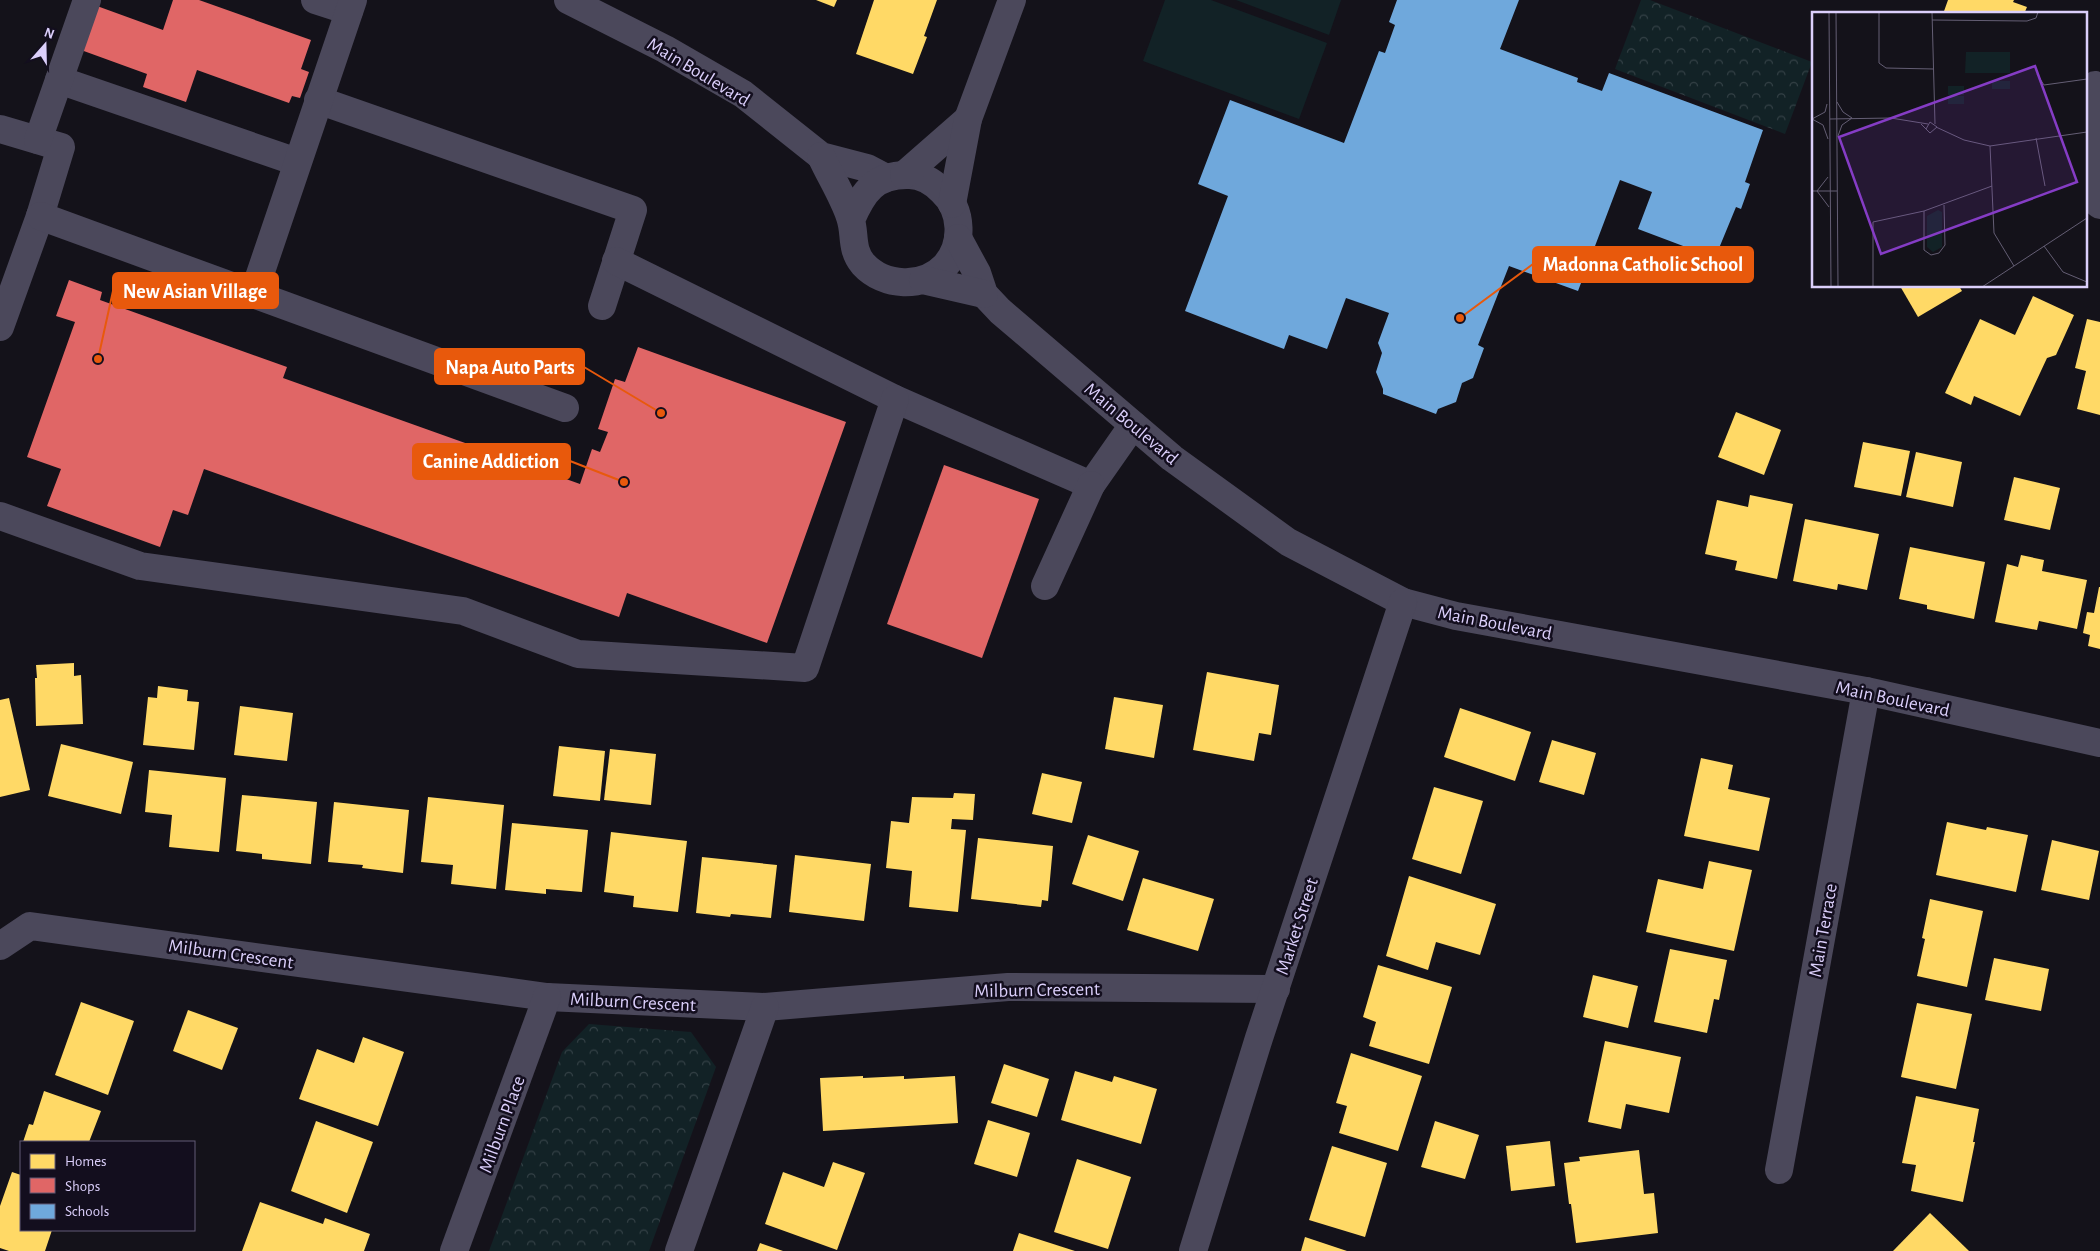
<svg xmlns="http://www.w3.org/2000/svg" width="2100" height="1251" viewBox="0 0 2100 1251" font-family="'Alegreya Sans',sans-serif">
	<style>
		.grass { fill: #122226 }
		.park { fill: url(#park-crowns) }
		.homes { fill: #ffd966 }
		.shops { fill: #e06666 }
		.schools { fill: #6fa8dc }
		.lines { fill: none; stroke-linecap: round; stroke-linejoin: round }
		.minor { stroke: #4b485b; stroke-width: 28 }
		.labels { text-anchor: middle; stroke-width: 5; stroke-linejoin: round; paint-order: stroke }
		.street-label { font-size: 19px; fill: #dbcffb; stroke: #130e1e }
		.inset-road { fill: none; stroke: #645e74; stroke-width: 1 }
		.view { fill: #853cc5; fill-opacity: 0.15; stroke: #853cc5; stroke-width: 2.5 }
		.inset-edge { fill: none; stroke: #dbcffb; stroke-width: 2.5 }
		.leader { fill: none; stroke: #e8590c; stroke-width: 2 }
		.callout-dot { fill: #e8590c; stroke: #130e1e; stroke-width: 2 }
		.callout { fill: #e8590c; stroke: #e8590c; stroke-width: 2 }
		.callout-label { font-size: 20px; text-anchor: middle; font-weight: bold; fill: #fff }
	</style>
	<defs>
		<pattern id="park-crowns" width="20" height="18" patternUnits="userSpaceOnUse" patternTransform="scale(1.25)"><rect width="20" height="18" fill="#122226"/><path d="M2 6a3 3 0 1 1 6 0M12 15a3 3 0 1 1 6 0" fill="none" stroke="#344146"/></pattern>
	</defs>
	<rect width="100%" height="100%" fill="#14121a"/>
	<!-- grass -->
	<g class="grass">
		<polygon points="1165,0 1211,0 1327,43 1299,119 1143,61"/>
		<polygon points="1236,0 1341,0 1329,35"/>
	</g>
	<!-- park -->
	<g class="park">
		<polygon points="1641,0 1650,0 1812,62 1785,134 1615,69"/>
		<polygon points="589,1024 691,1032 716,1067 649,1251 489,1251 562,1052"/>
	</g>
	<!-- homes -->
	<g class="homes">
		<polygon points="816,0 837,0 834,7"/>
		<polygon points="874,0 937,0 924,36 927,37 913,74 856,54"/>
		<polygon points="1948,0 2014,0 2013,2 2027,7 2024,14 1943,14"/>
		<polygon points="1900,286 1959,286 1962,291 1918,317"/>
		<polygon points="2033,296 2074,315 2056,355 2047,358 2020,416 1974,396 1971,405 1945,393 1980,319 2015,335"/>
		<polygon points="2087,319 2100,322 2100,415 2077,409 2086,371 2075,368"/>
		<polygon points="1736,412 1781,430 1764,475 1718,457"/>
		<polygon points="1863,442 1910,451 1901,496 1854,487"/>
		<polygon points="1916,452 1962,462 1953,507 1906,497"/>
		<polygon points="2014,477 2060,488 2050,530 2004,520"/>
		<polygon points="1750,495 1793,504 1777,579 1735,570 1737,561 1705,554 1717,500 1748,507"/>
		<polygon points="1805,519 1879,534 1867,590 1838,584 1837,590 1793,581"/>
		<polygon points="1910,547 1985,562 1974,619 1927,609 1927,605 1899,599"/>
		<polygon points="2021,555 2044,560 2042,571 2087,580 2077,629 2039,621 2037,630 1995,622 2007,564 2018,567"/>
		<polygon points="2099,587 2100,587 2100,649 2088,646 2090,635 2083,633 2087,612 2094,613"/>
		<polygon points="74,663 74,676 81,675 83,724 36,726 35,678 37,678 36,665"/>
		<polygon points="1207,672 1279,685 1271,735 1259,733 1254,761 1193,750"/>
		<polygon points="158,686 188,690 187,701 199,702 194,750 143,745 148,697 157,698"/>
		<polygon points="1114,697 1163,705 1154,758 1105,749"/>
		<polygon points="9,698 30,790 0,797 0,700"/>
		<polygon points="240,706 293,713 287,761 234,755"/>
		<polygon points="1460,708 1531,732 1515,781 1444,757"/>
		<polygon points="1552,740 1596,753 1584,795 1539,782"/>
		<polygon points="61,744 133,762 121,814 48,796"/>
		<polygon points="559,746 605,751 600,801 553,796"/>
		<polygon points="610,749 656,754 651,805 604,800"/>
		<polygon points="1701,758 1733,765 1728,789 1770,798 1759,851 1684,836"/>
		<polygon points="149,770 226,778 219,852 169,847 172,815 145,812"/>
		<polygon points="1042,773 1082,782 1072,823 1032,814"/>
		<polygon points="1434,787 1483,801 1461,874 1412,859"/>
		<polygon points="954,793 975,794 973,820 952,819 951,829 966,830 958,912 909,907 912,871 886,868 891,821 909,823 912,797 953,798"/>
		<polygon points="242,795 317,802 311,864 262,859 262,854 236,851"/>
		<polygon points="428,797 504,805 496,889 451,884 453,865 421,862"/>
		<polygon points="334,802 409,810 403,873 362,868 363,865 328,862"/>
		<polygon points="1947,822 1986,830 1987,827 2028,835 2016,892 1936,875"/>
		<polygon points="512,823 588,830 582,892 546,889 546,894 505,890"/>
		<polygon points="611,832 687,841 678,912 633,907 634,896 604,892"/>
		<polygon points="1088,835 1139,851 1123,901 1072,884"/>
		<polygon points="978,838 1053,846 1048,901 1042,900 1041,907 971,899"/>
		<polygon points="2052,840 2099,851 2089,900 2041,890"/>
		<polygon points="795,855 871,864 864,921 789,912"/>
		<polygon points="702,857 777,865 771,918 731,914 730,917 696,913"/>
		<polygon points="1709,861 1752,870 1734,951 1646,932 1658,879 1703,889"/>
		<polygon points="1409,876 1496,904 1480,955 1436,942 1428,970 1386,956"/>
		<polygon points="1143,878 1214,899 1198,951 1127,930"/>
		<polygon points="1930,899 1983,911 1967,987 1917,976 1925,939 1922,938"/>
		<polygon points="1670,949 1727,960 1719,1000 1714,999 1707,1033 1654,1022"/>
		<polygon points="1994,958 2049,969 2041,1011 1985,1000"/>
		<polygon points="1378,965 1452,987 1429,1064 1369,1046 1376,1022 1363,1017"/>
		<polygon points="1593,975 1638,986 1628,1028 1583,1017"/>
		<polygon points="81,1002 134,1021 108,1095 55,1075"/>
		<polygon points="1917,1003 1972,1014 1956,1089 1901,1077"/>
		<polygon points="188,1010 238,1028 222,1070 173,1051"/>
		<polygon points="363,1037 404,1052 378,1126 299,1099 317,1049 354,1063"/>
		<polygon points="1605,1041 1681,1057 1669,1113 1626,1104 1621,1129 1588,1122"/>
		<polygon points="1351,1053 1422,1076 1398,1151 1339,1133 1347,1106 1336,1103"/>
		<polygon points="1004,1064 1049,1079 1037,1117 991,1103"/>
		<polygon points="1075,1071 1112,1082 1114,1076 1157,1089 1141,1144 1061,1120"/>
		<polygon points="863,1076 863,1078 904,1076 904,1079 955,1076 958,1123 823,1131 820,1078"/>
		<polygon points="44,1091 101,1111 89,1142 23,1142 29,1124 33,1125"/>
		<polygon points="1916,1096 1979,1109 1973,1142 1975,1142 1963,1202 1911,1191 1916,1165 1902,1163"/>
		<polygon points="988,1120 1030,1133 1017,1177 974,1164"/>
		<polygon points="316,1121 373,1142 347,1213 291,1191"/>
		<polygon points="1435,1121 1479,1135 1465,1179 1421,1167"/>
		<polygon points="1550,1141 1555,1186 1511,1191 1506,1146"/>
		<polygon points="1332,1146 1387,1163 1365,1237 1309,1220"/>
		<polygon points="1639,1150 1644,1194 1654,1193 1658,1233 1576,1243 1571,1204 1569,1204 1564,1163 1580,1161 1579,1157"/>
		<polygon points="1077,1159 1131,1177 1108,1249 1054,1232"/>
		<polygon points="833,1162 865,1173 837,1250 765,1224 783,1172 824,1187"/>
		<polygon points="12,1172 21,1175 21,1230 52,1230 45,1251 9,1251 0,1248 0,1206"/>
		<polygon points="260,1202 323,1224 325,1218 370,1234 364,1251 242,1251"/>
		<polygon points="1930,1213 1969,1251 1893,1251"/>
		<polygon points="1019,1233 1075,1251 1013,1251"/>
		<polygon points="1305,1237 1347,1251 1301,1251"/>
		<polygon points="760,1243 783,1251 757,1251"/>
	</g>
	<!-- shops -->
	<g class="shops">
		<polygon points="173,0 199,0 311,40 301,69 309,72 300,98 292,96 289,103 197,70 186,102 143,87 147,74 81,50 97,6 163,30"/>
		<polygon points="69,280 102,292 100,300 287,367 283,378 580,484 592,449 600,452 608,432 598,429 615,379 625,382 638,347 846,422 767,643 627,593 619,617 204,469 188,515 173,510 160,547 47,506 61,469 27,457 75,322 56,316"/>
		<polygon points="944,465 1039,499 982,658 887,624"/>
	</g>
	<!-- schools -->
	<polygon class="schools" points="1397,0 1519,0 1500,49 1578,78 1577,82 1602,91 1609,73 1763,130 1745,182 1750,184 1741,209 1736,207 1715,258 1638,229 1652,192 1620,180 1578,291 1509,266 1478,345 1484,348 1473,378 1462,383 1456,402 1438,409 1436,414 1383,394 1383,389 1376,372 1382,353 1378,343 1389,313 1346,298 1327,349 1289,335 1284,349 1185,311 1228,196 1198,184 1230,100 1344,143 1379,51 1385,53 1395,25 1389,22"/>
	<g class="lines">
		<!-- minor -->
		<g class="minor">
			<polyline points="315,0 349,11"/>
			<polyline points="568,0 665,49 743,94 821,156 867,168 886,178"/>
			<polyline points="59,80 297,162"/>
			<polyline points="2095,85 2088,157 2090,197 2100,205"/>
			<polyline points="318,100 633,210 602,306"/>
			<polyline points="0,129 61,147 40,216 0,327"/>
			<polyline points="38,140 87,0"/>
			<path d="M821,156C830,176 843,196 850,217C856,234 850,248 863,264C884,287 923,289 945,266C964,245 963,210 942,191C933,182 922,175 909,175C875,174 863,192 851,220"/>
			<polyline points="904,175 968,119"/>
			<polyline points="952,204 968,119 1012,0"/>
			<polyline points="40,216 565,408"/>
			<polyline points="958,238 977,273 984,294 1000,311 1172,458 1288,542 1403,602 1456,616 1866,691 2100,743"/>
			<polyline points="616,261 895,399 1091,485 1133,425"/>
			<polyline points="923,280 984,294"/>
			<polyline points="253,295 353,0"/>
			<polyline points="0,516 140,566 463,611 578,654 805,668 895,399"/>
			<polyline points="1045,586 1091,485"/>
			<polyline points="0,946 30,926 547,997 765,1007 1008,987 1276,989"/>
			<polyline points="1779,1170 1866,691"/>
			<polyline points="454,1251 547,997"/>
			<polyline points="679,1251 765,1007"/>
			<polyline points="1193,1251 1259,1038 1403,602"/>
		</g>
	</g>
	<g class="labels">
		<!-- street labels -->
		<g class="street-label">
			<text transform="translate(699 71) rotate(31)" y="7">Main Boulevard</text>
			<text transform="translate(1132 423) rotate(40)" y="7">Main Boulevard</text>
			<text transform="translate(1495 622) rotate(11)" y="7">Main Boulevard</text>
			<text transform="translate(1893 698) rotate(12)" y="7">Main Boulevard</text>
			<text transform="translate(1296 926) rotate(-72)" y="7">Market Street</text>
			<text transform="translate(1822 930) rotate(-80)" y="7">Main Terrace</text>
			<text transform="translate(231 953) rotate(8)" y="7">Milburn Crescent</text>
			<text transform="translate(1037 989) rotate(-1)" y="7">Milburn Crescent</text>
			<text transform="translate(633 1001) rotate(3)" y="7">Milburn Crescent</text>
			<text transform="translate(501 1124) rotate(-70)" y="7">Milburn Place</text>
		</g>
	</g>
	<!-- overview -->
	<g transform="translate(1812 12)">
		<rect width="275" height="275" fill="#14121a"/>
		<path d="M154,40H198V61H153ZM136,74H152V83H136ZM136,84H152V92H136Z" fill="#122226"/>
		<path d="M180,69H198V77H180ZM126,198L130,200V235L121,240L115,235V204Z" fill="#122226"/>
		<path class="inset-road" d="M17,0L19,275M24,0L26,275M67,0V51L74,56L122,57M120,0L123,112M120,8L215,9L224,6L226,0M225,62L232,73L275,67M25,90L31,100L40,106L30,113L26,124M0,107L13,100L15,92M0,107L11,113L16,127M18,107L79,106L116,112M109,112L118,121L125,115L118,110L114,117M124,115L152,128L178,134L275,120M224,126L233,174M178,134L182,221L202,254M16,165L5,179L17,195M0,179H25M112,199V238L119,243L127,241L133,233L132,193M232,234L251,260L275,270M61,275V210L112,199L180,174M170,275L275,206"/>
		<path class="view" d="M223,54L265,170L69,242L27,125Z"/>
		<rect width="275" height="275" class="inset-edge"/>
	</g>
	<!-- callouts -->
	<path class="leader" d="M1460 318L1533 264M98 359L113 291M661 413L584 367M624 482L570 461"/>
	<g class="callout-dot">
		<circle cx="1460" cy="318" r="5"/>
		<circle cx="98" cy="359" r="5"/>
		<circle cx="661" cy="413" r="5"/>
		<circle cx="624" cy="482" r="5"/>
	</g>
	<g class="callout">
		<rect x="1533" y="247" width="220" height="35" rx="5"/>
		<rect x="113" y="273" width="165" height="35" rx="5"/>
		<rect x="435" y="349" width="149" height="35" rx="5"/>
		<rect x="413" y="444" width="157" height="35" rx="5"/>
	</g>
	<g class="callout-label">
		<text x="1643" y="271">Madonna Catholic School</text>
		<text x="195" y="298">New Asian Village</text>
		<text x="510" y="374">Napa Auto Parts</text>
		<text x="491" y="468">Canine Addiction</text>
	</g>
	<!-- legend -->
	<rect x="20" y="1141" width="175" height="90" fill="#130e1e" stroke="#635b76"/>
	<rect x="30" y="1154" width="25" height="15" fill="#ffd966" stroke="#635b76"/>
	<text x="65" y="1166" font-size="15" fill="#dbcffb">Homes</text>
	<rect x="30" y="1178" width="25" height="15" fill="#e06666" stroke="#635b76"/>
	<text x="65" y="1191" font-size="15" fill="#dbcffb">Shops</text>
	<rect x="30" y="1204" width="25" height="15" fill="#6fa8dc" stroke="#635b76"/>
	<text x="65" y="1216" font-size="15" fill="#dbcffb">Schools</text>
	<!-- north arrow -->
	<g transform="translate(45 45) rotate(20)" stroke="#130e1e" stroke-width="4" paint-order="stroke">
	<path d="M0-4L9 19L0 12L-9 19Z" fill="#dbcffb"/>
	<text y="-8" font-size="14" font-weight="bold" text-anchor="middle" fill="#dbcffb">N</text>
	</g>
</svg>
